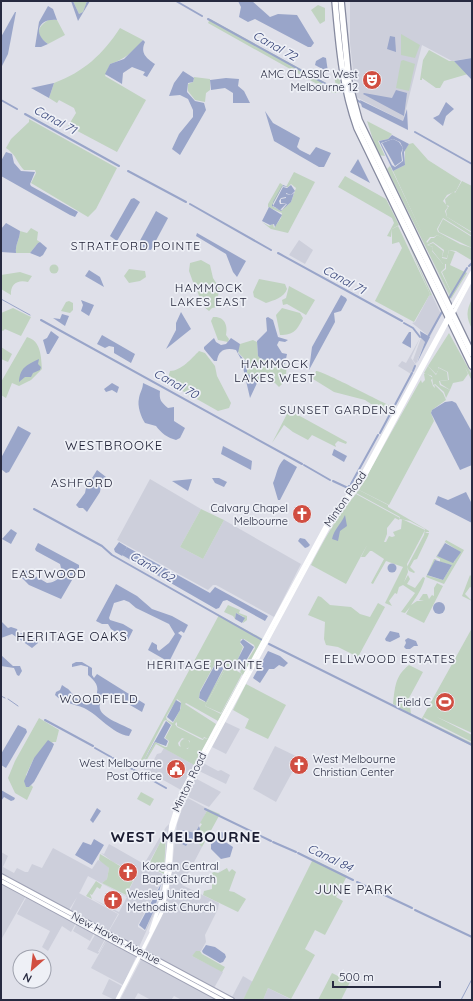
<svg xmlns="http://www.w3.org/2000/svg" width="473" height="1001" viewBox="0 0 473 1001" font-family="Quicksand,sans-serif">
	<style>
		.built { fill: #cdcfdb; fill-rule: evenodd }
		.green { fill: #c0d3c0; fill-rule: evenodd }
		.water { fill: #99a5c9; fill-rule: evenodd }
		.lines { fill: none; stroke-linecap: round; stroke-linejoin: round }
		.stream { stroke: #99a5c9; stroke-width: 1 }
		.canal { stroke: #99a5c9; stroke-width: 2 }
		.primary-casing { stroke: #9ea1b4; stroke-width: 6 }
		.highway-casing { stroke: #868a9f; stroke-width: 8 }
		.secondary { stroke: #fff; stroke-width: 3.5 }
		.primary { stroke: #fff; stroke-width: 4 }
		.highway { stroke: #fff; stroke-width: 5.5 }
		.secondary-bridge { stroke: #fff; stroke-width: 3.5 }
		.labels { text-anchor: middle; stroke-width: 3.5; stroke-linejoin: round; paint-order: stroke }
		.poi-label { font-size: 11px; fill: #272a40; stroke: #eef0f6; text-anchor: end }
		.street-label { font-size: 11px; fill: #272a40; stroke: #eef0f6 }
		.water-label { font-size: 12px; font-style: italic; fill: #313f75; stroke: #eef0f6 }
		.neighbourhood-label { font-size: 12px; letter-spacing: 1px; fill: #1a1c31; stroke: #eef0f6 }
		.quarter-label { font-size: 13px; letter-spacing: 1px; fill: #1a1c31; stroke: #eef0f6 }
		.district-label { font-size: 15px; font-weight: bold; letter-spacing: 1px; fill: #1a1c31; stroke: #eef0f6 }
	</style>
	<rect width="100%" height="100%" fill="#dfe0e9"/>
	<!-- built -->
	<g class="built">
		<polygon points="350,1 472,1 472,58 452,61 422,45 403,121 356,97 350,43"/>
		<polygon points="299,240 313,250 305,264 289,255"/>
		<polygon points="432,295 441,314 430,337 412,323 415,322 429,296"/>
		<polygon points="420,338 411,358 416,365 411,374 398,366 402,361 406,363"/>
		<polygon points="421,338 425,342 416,364 413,360"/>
		<polygon points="150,479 201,509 180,547 203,559 224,520 301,564 274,617 216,585 213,585 208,590 117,540"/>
		<polygon points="225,722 240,729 226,754 212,747"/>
		<polygon points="275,746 300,758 276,802 253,789"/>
		<polygon points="164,748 194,765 181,790 142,768 143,766 149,769 157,754 161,753"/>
		<polygon points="203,763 218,771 221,770 230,775 226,784 199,771"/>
		<polygon points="195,778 221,792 209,807 186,796"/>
		<polygon points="186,797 208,809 195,833 189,833 183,830 186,845 188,843 191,844 197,841 202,847 182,885 219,903 218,909 205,935 206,942 201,951 196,952 192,956 223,972 214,988 145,951 161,918 169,891 177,824"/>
		<path d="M169,824L165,879L159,903L139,947L109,931L119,914L93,899L119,912L127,897L88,876L80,892L86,895L80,892L79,893L118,914L108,932L70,911L77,897L69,910L1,874V852L8,856L3,867L14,873L17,868L25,872H28L32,864L42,868L53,848L92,869L98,860L103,862L109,868L107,879L102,883L126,896L134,880L124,873L126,868L113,862L101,853L104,854L109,844L144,864L166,827ZM167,830L164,875L147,866ZM160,884L162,885L158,901L145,931L138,927V925Z"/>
		<polygon points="1,883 26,896 1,940"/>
		<polygon points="27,896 76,923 71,932 62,926 48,951 42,947 50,931 17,914"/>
		<polygon points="77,923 94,933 90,941 73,931"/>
		<polygon points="96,933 105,939 98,952 99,952 106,939 107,940 98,954 87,949"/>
		<polygon points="107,940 136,957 123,985 91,968"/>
		<polygon points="142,958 220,1000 182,1000 174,996 171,1000 151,1000 138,993 134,1000 120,1000"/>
		<polygon points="243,976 253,982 243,1000 237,1000 232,997"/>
		<polygon points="109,979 122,986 115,1000 102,994"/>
		<polygon points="268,988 292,1000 263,1000"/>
	</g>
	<!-- green -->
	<g class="green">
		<polygon points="73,1 87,1 83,12 79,14"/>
		<polygon points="318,5 325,8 325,21 320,24 311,10"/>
		<path d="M50,19L57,20L65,35L48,44C35,35 36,27 50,19Z"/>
		<polygon points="210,19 337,89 334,77 339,76 342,92 333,93 208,23"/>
		<path d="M120,28L143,40C134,51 124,60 110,64L105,76L146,100L117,152L68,126L76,113L74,108L59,100L57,103L49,98L54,83C84,72 103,54 120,28Z"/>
		<polygon points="401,34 420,45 415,58 401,55"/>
		<polygon points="429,50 449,61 454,61 468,74 444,81 440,88 436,88 422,78 422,80 420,80 423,60"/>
		<polygon points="403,60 415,64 409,91 396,88 401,61"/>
		<polygon points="194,77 210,79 210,90 206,93 205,102 195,100 188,91 188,84 193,82"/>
		<path d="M29,119L117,168L96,209L88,217L31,183L36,173L35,170H24C15,160 18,157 6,148L11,139L29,122Z"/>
		<polygon points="367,121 392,134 388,139 378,141 385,156 378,155"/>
		<polygon points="413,143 428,160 461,181 456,191 447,195 443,201 448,207 445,211 447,217 472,233 472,236 443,218 437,229 438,232 460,244 472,248 471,252 437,235 434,237 430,237 426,242 393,171 405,165 405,150 409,144"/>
		<polygon points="390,166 427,243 431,238 434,238 437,235 472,251 471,260 456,251 449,250 447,258 442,257 444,250 433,242 427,245 433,247 432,251 443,264 445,264 445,268 441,272 451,292 449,294 387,169"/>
		<polygon points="294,172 315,182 288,233 271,229 262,222 269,226 273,224 274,228 281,218 282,213 268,207 268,204 280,183 283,185 272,206 281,211 291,202 296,188 291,184 288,187 286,187"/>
		<polygon points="345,176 386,199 399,225 392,229 391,237 387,236 394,223 392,218 338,187"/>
		<polygon points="462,181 472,186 472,232 447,217 446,211 449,206 446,205 445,199 454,191 455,193"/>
		<polygon points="443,219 472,237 472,248 439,232 438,229"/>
		<polygon points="398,226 430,294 414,322 375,301 402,248 399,242 392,244 392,229"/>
		<path d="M31,228L38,232L37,240L40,242L38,243L30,253H16C15,244 20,239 20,231L27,233Z"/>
		<polygon points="403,232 432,295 429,296 430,294"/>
		<polygon points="433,243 443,251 442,258 447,259 449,250 458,253 455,252 450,265 467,273 451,299 423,244 449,294 451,292 442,272 446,269 446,264 443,264 432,250 433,247 428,245"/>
		<path d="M201,260L210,265L213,278L220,289L216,302L217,307L212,308L209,311C199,304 200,295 195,285H198L193,282L189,271L190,263Z"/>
		<circle cx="54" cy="269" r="4.5"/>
		<polygon points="129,269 145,271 146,277 140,281 129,283 124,276"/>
		<path d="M20,272L32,276L28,282C18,279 10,284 11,295L1,289V275Z"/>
		<path d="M259,279L285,284L287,289C284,298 274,300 266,303L254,297L253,292Z"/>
		<polygon points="289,286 315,300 306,315 287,304 283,305 282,300 286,298"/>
		<path d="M472,299V329C466,317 466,311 472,299Z"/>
		<polygon points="69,301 73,303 73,310 70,313 61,311 66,302"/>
		<polygon points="13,308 31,317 21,336 5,329 3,331 1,330 1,313"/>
		<path d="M282,308L300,313L303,318C297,330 294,335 280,335L276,315Z"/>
		<path d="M213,317C225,316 228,326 226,335L229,339L228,342L218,340L211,321Z"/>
		<polygon points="449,333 472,375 472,381 465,367 468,374 463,381 453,383 450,390 441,384 440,381 449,380 448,372 438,367 439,369 436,374 428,366"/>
		<path d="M27,337C41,341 41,356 42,369L31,380L19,386L12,383L6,398L1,395V382Z"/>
		<path d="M253,340L257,342L258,356L286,365C287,373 286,382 279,387L275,383L267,381L261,384L247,373C246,370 248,366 247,363C245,356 233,354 240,344Z"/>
		<polygon points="1,347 12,354 8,362 1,359"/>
		<path d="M199,351L205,353L215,366L217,376L231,403L229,408L218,411L170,384L167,381L170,371C181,371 192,358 199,351Z"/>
		<polygon points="428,366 436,375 439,368 447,372 448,380 439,381 440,385 450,390 446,398 444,392 435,384 433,385 432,376 424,373"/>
		<path d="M316,371C323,371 379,401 391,406L386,414L365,400L334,392L313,379Z"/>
		<polygon points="426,373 433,378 431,380 433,386 435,388 434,384 443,393 446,400 432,410 431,413 434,421 389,505 359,490 419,383 421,380 422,383 425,380 424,374"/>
		<polygon points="289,410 347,442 346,444 338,441 335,444 336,447 312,435 308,440 293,432 284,425 272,443"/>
		<polygon points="359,490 388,505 388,507 429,531 429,532 427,532 425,533 429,533 428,536 417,559 414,560 410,567 415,572 414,573 409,571 407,567 424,535 425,529 410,521 400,519 400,517 356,493"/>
		<path d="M356,494L400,518L399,520L395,518L387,528V534L384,542H386L389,536L392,537L395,536L393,532L401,529L402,519L425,530L407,564L408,572L404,582L408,575L410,579L407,584L415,588L423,577L425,578C422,589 417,596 411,605L417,601H424L419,600L423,594H427L429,599L432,595L434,596V588L437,583L443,586L424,623L406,614L410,607L405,613L401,612L415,593L403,585L399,587L397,594L395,593L389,601L392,606L385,603L403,567L386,561L373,584L371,583L384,559L372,551H370L365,557H361L367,545L346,584L311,565C324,540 337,516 356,494Z"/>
		<polygon points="201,509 224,520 203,559 180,547"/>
		<path d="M446,540L464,550L444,584L426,577L434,559H435L437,560H435L428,575L429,576L443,580L452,565L440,562V559L436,557ZM445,542L460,552L454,562L437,556Z"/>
		<polygon points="470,575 472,577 472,588 470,587 465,594 472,601 462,596"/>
		<polygon points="318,596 321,597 330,605 351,607 360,614 370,617 378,603 385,607 358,657 338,647 326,645 324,639 325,622 308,615"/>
		<polygon points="228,605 240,610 239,613 247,616 247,620 243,623 244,617 236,613 235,619 233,616 224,612"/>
		<path d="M219,615L263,639L218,721L186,703L185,704L177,722L185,704L216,724L208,739L204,737L203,739L177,726V722L175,724L177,727L200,739L203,740L204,738L208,739L211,734L194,765L156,744L142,768L138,765ZM241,639H244L254,645L255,648L240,672L243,675L221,714L205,706L226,668L234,669L243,647L240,643ZM217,660L226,665L205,702L199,699L200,691ZM177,699L181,702V708L173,723L167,720L166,717ZM166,720L172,725L165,738L169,741L167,747H165L155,742L141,766L164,721ZM182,738L190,741L188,749L179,746L178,743Z"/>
		<polygon points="472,628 472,733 437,717 472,735 472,742 423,717 425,720 472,743 472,746 421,720"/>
		<path d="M409,665L423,672L409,698L411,714L393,704C395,687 395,676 409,665Z"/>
		<polygon points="226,668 231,670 232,668 242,674 221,713 205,706"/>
		<polygon points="246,684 286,705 268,739 245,728 249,719 233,710"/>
		<polygon points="39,718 59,730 56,742 53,742 34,758 26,775 29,787 31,785 33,787 27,800 15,793 8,778 15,761"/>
		<circle cx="185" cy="744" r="5"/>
		<polygon points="141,792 154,799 150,806 137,799"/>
		<path d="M208,809L220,814L202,847C194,841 197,831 202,824L200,823Z"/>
		<polygon points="166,831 164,874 148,866"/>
		<polygon points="100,854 125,869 123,873 133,881 126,895 102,883 107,879 109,868 99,860"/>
		<polygon points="313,859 347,876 336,897 343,901 325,935 315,930 305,949 315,955 291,999 268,988 263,1000 243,1000"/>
		<polygon points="227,868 229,872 232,869 236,872 229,891 234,892 246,899 238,912 203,895 204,891 212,889 212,873 214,872 218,873"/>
		<polygon points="96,881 102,885 100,889 97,887 92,895 90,894 92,899 86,896"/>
		<polygon points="196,951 200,951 202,954 225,967 222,972 192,956"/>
		<polygon points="332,973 350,982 341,1000 318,1000"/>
	</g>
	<!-- water -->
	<g class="water">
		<polygon points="71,1 73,1 79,14 83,12 87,1 90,1 78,21"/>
		<polygon points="238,1 252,1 270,17 278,14 297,15 314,43 311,47 308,47 255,19 248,22 239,17 241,7"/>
		<path d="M48,6L53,9L57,20C39,18 32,33 48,44L41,47H35L39,22Z"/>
		<polygon points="15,12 16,12 8,54 1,68 1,37"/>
		<polygon points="390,36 395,37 396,52 387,49"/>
		<path d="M143,40L145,42C140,53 146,58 155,64L147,77L143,75L145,72L132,67L123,73L122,84L105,74L110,64L124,59Z"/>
		<polygon points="323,57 326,58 328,72 315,65 316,61"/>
		<polygon points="472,58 472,80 454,61"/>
		<polygon points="183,71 194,78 193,82 188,83 187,92 195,101 204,103 206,110 180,155 172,149 179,134 193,117 193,110 188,99 180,95 169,96 174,83"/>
		<polygon points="226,78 239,79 238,86 244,91 250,103 233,103 233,93 225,88 211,90 210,80"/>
		<polygon points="54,83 49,98 31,88"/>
		<polygon points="396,90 407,93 404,116 363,94 364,93 392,98"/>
		<polygon points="360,100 403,121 407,109 408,130 362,107"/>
		<polygon points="446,102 454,109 446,116 443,126 433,118 439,115"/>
		<polygon points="265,111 273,123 300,138 297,147 300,150 310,155 316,147 331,153 324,167 319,167 274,141"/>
		<path d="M392,135L409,144L404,152L405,165L393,171L379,141L388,139ZM393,139L400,142L403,148L402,153L403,161L395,167L392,165L381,143Z"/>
		<polygon points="393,139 399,142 403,148 401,153 402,161 395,166 382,143"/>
		<polygon points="6,152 12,154 14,163 21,171 35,172 30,184 31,186 78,212 75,217 70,215 1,176 1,161"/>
		<polygon points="358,159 370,183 350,172"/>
		<polygon points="283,185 288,187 282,186 273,202 273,207 282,210 287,204 281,203 281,199 286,198 286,194 291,195 294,193 291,202 281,211 272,206 272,205"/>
		<polygon points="291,185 295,191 291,195 286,193 286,197 281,198 279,201 280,204 286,204 280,210 273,206 283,187 287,188"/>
		<polygon points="134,198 140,202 117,241 110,236 131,199"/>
		<polygon points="269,207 282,215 275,227 274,224 270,225 262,221"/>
		<polygon points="156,211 168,218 151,250 136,248"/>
		<path d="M6,223L20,231C20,239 15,244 16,253L1,252V229Z"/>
		<polygon points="197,233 246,261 237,277 233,272 226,254 196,236"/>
		<polygon points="40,242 47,248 43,255 40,257 30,253 38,243"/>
		<polygon points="89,270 100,277 104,287 85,276"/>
		<polygon points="341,295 346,298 347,300 341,311 334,313 335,322 309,370 312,347"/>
		<polygon points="81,300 94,305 89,316 81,311 83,305"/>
		<polygon points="181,312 191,329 166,349 176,330 176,323"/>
		<polygon points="62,314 69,316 65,326 53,318 60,319"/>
		<polygon points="268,317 273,320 278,337 288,340 285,342 279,341 277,345 282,353 287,354 285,364 261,359 258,356 257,341 267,331 266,318"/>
		<polygon points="51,331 59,337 49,354 47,354 43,340 47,338"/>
		<polygon points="420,331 430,337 417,363 425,342 421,338"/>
		<polygon points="409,332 411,332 411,348 402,343"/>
		<polygon points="102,335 135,354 131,363 114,353 114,347 109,346 105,348 97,344"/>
		<path d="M214,338L216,342L221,345L226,344L231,338L240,344L238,353L247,363V373L258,381L250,398L241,359L236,350C226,347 218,350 217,361H214L204,349V347Z"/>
		<path d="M39,359L38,364L41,367L40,370L33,373L31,377H25L19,382C20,367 27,365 39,359Z"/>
		<polygon points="112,383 119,387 117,393 112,390 106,392 104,389"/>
		<path d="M143,383L160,391C159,400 161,402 168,408L174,407V421L185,428L180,438L176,440C168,438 161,433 156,426L145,423C141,417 137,406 139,398C140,392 143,389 143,383Z"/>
		<polygon points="452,401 456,403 472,432 472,465 460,470 431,413 432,410 445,402"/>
		<polygon points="18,426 31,433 9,472 6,473 1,469 1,458"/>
		<polygon points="223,446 252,461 251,470 221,454"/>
		<polygon points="334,449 347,456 344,462 332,455"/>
		<path d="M284,459L297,467L280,500H278L273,483C277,474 277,466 284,459Z"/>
		<polygon points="97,470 106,477 106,480 101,486 100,492 87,512 83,508 79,508 76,505 85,493 86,488"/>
		<polygon points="212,478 219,478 227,482 224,487 215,483"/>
		<polygon points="192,479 188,491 172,481"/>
		<polygon points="466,492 472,504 472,523 435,504 438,496 448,500"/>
		<path d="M345,515L347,526L340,531L338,541L332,539C334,529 341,524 345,515Z"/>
		<polygon points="11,529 17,533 11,544 2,539"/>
		<polygon points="300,538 305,539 310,545 308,547 305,548 298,541"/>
		<polygon points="119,542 127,547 122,556 163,579 115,552 114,549"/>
		<path d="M38,543L79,565V568L61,599L29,585L20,576L21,573L25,570L47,583C58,582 64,576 60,564L36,551L35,549Z"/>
		<polygon points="445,543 461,552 453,563 437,556"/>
		<polygon points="127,547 210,593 215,587 268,616 265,621 227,600 223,601 219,608 216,609 122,555"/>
		<polygon points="435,560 452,565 443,580 427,575"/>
		<circle cx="392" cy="568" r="4.5"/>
		<polygon points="116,584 137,596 152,609 172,616 188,625 184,633 181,631 178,633 182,636 169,662 148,650 152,642 157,645 157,649 159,651 169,643 175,634 169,624 136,608 129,602 124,600 114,603 109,618 110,620 123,624 133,630 128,640 111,629 108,624 102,624 96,621"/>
		<circle cx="439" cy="608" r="6"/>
		<polygon points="236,613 245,618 242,623 235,619"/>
		<polygon points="1,621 8,628 11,627 17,629 19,634 25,632 38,640 38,643 32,648 12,634 1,638"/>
		<polygon points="390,631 399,633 400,637 390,642 386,641 385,639"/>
		<polygon points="408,638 416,641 418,646 414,646 410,649 406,649 404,647 406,643 405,640"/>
		<polygon points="243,639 254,647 240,671 234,667 244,647 240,642"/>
		<polygon points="268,651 280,656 288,663 284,667 279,665 274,669 269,669 260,683 253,678"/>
		<polygon points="1,655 13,666 20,666 22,671 19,676 17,675 14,668 1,666"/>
		<polygon points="217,661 225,665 206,702 199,698 200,692"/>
		<path d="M76,662H82L92,668V675L94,678L97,674L145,704L142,712L111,694C106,696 102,698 100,704C96,717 123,724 132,730L129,736C112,734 99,715 84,708C74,704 63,703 55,695L56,692L60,690L62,685C64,687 68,688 70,691C76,698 78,702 89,702L96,696C100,686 95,681 88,675V667L81,665L72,667V664Z"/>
		<polygon points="176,700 181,703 180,710 173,722 167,717"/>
		<polygon points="166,721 171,725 164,738 168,741 166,746 155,742 141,766"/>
		<polygon points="18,725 26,729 27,732 6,768 1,765 1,754"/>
		<polygon points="48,740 54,744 52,749 34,782 29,787 26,787 24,781 34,758"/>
		<polygon points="1,790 15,798 14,800 11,801 4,797 1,801"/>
		<polygon points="97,808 101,811 93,823 90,820"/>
		<polygon points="199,826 200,829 196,836 196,841 191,844 188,843 186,846 180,843 182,830 195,833"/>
		<polygon points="221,832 226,833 224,841 233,847 230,857 221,859 211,849 211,844 217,833"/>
		<polygon points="94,839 104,845 92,865 75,855 83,842 91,845"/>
		<polygon points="161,884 155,908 145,930 139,925"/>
		<polygon points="206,945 215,947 225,954 226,957 223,962 220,963 203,953 202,951"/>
	</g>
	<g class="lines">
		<!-- stream -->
		<g class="stream">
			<polyline points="1,299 30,315"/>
			<polyline points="1,696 5,698"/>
			<polyline points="8,699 18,706"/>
			<polyline points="461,1000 472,979"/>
		</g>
		<!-- canal -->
		<g class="canal">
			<polyline points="176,1 202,16"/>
			<polyline points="208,19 333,88"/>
			<polyline points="1,100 17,109"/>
			<polyline points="357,100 363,104"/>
			<polyline points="25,114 119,166"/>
			<polyline points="415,132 472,164"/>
			<polyline points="128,171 186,202"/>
			<polyline points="190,204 271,250"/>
			<polyline points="278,253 402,321"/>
			<polyline points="469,266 472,263"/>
			<polyline points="448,300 467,268"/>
			<polyline points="41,320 302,464"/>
			<polyline points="404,323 413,328 420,337"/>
			<polyline points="428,337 443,310"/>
			<polyline points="413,371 415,366"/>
			<polyline points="380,433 412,373"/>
			<polyline points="304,465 330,480"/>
			<polyline points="333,481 348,488 349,486"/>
			<polyline points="351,484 378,435"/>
			<polyline points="34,509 102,546 112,555 262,640"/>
			<polyline points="269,644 472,745"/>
			<polyline points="45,720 93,746"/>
			<polyline points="95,748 111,757"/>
			<polyline points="113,758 132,769"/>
			<polyline points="134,770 166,788"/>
			<polyline points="205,809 271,841"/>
			<polyline points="273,842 296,852"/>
			<polyline points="298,853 353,880"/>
			<polyline points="357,882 412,908"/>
			<polyline points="415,910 472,937"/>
		</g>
		<!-- primary casing -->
		<g class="primary-casing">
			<g id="primary">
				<polyline points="1,876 232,1000"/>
				<polyline points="1,881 222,1000"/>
			</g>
		</g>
		<!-- highway casing -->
		<g class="highway-casing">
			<g id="highway">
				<path d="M335,1C339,45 342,86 357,128L472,366"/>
				<polyline points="341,1 349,83 359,120 472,354"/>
			</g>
		</g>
		<!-- secondary -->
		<g class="secondary">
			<polyline points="453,306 472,272"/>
			<polyline points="455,310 472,278"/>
			<polyline points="151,931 164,891 171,825 181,793 325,527 361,477 446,320"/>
			<polyline points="117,1000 162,912 170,872 172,832 184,795 329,526 363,480 447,323"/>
		</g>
		<!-- primary -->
		<use href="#primary" class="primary"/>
		<!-- highway -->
		<use href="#highway" class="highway"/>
		<!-- secondary-bridge -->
		<g class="secondary-bridge">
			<polyline points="446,320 453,306"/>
			<polyline points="447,323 455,310"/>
		</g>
	</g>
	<!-- icons -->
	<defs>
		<g id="theatre-disc" transform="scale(1)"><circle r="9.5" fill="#d14e41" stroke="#eef0f6"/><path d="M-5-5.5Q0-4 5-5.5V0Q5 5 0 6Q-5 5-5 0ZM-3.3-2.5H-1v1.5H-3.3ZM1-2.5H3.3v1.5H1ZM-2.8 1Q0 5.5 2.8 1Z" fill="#fff"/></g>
		<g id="church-disc" transform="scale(1)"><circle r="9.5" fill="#d14e41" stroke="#eef0f6"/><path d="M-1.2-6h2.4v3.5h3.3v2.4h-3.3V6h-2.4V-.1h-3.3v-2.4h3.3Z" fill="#fff"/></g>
		<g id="stadium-disc" transform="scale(1)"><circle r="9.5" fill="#d14e41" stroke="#eef0f6"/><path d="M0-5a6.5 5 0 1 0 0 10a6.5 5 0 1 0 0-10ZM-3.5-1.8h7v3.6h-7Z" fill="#fff"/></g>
		<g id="civic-disc" transform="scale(1)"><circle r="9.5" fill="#d14e41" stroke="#eef0f6"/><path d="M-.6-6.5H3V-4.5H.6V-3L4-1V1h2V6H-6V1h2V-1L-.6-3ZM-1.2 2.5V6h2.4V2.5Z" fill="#fff"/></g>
	</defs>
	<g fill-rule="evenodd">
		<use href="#theatre-disc" x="372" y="80"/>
		<use href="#church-disc" x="302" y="514"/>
		<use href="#stadium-disc" x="445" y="702"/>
		<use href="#church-disc" x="299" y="765"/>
		<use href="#civic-disc" x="176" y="769"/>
		<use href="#church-disc" x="128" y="872"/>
		<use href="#church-disc" x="113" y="900"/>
	</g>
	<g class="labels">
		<!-- poi labels -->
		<g class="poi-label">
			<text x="358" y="78">AMC CLASSIC West<tspan x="358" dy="13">Melbourne 12</tspan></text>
			<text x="288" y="512">Calvary Chapel<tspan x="288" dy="13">Melbourne</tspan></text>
			<text x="431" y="706">Field C</text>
			<text x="313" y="763" text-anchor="start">West Melbourne<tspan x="313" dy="13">Christian Center</tspan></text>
			<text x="162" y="767">West Melbourne<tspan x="162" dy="13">Post Office</tspan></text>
			<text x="142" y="870" text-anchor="start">Korean Central<tspan x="142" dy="13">Baptist Church</tspan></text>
			<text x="127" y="898" text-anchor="start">Wesley United<tspan x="127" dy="13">Methodist Church</tspan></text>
		</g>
		<!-- street labels -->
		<g class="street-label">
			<text transform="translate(345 499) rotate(-55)" y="4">Minton Road</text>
			<text transform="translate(189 782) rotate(-64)" y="4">Minton Road</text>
			<text transform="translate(116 938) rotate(28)" y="4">New Haven Avenue</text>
		</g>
		<!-- water labels -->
		<g class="water-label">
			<text transform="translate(275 46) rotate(29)" y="4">Canal 72</text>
			<text transform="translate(55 120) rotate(29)" y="4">Canal 71</text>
			<text transform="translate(344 280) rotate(29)" y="4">Canal 71</text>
			<text transform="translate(176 384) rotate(29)" y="4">Canal 70</text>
			<text transform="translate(152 567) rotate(30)" y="4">Canal 62</text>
			<text transform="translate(330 858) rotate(26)" y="4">Canal 84</text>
		</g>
		<!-- neighbourhood labels -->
		<g class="neighbourhood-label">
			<text x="136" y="250">STRATFORD POINTE</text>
			<text x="209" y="292">HAMMOCK<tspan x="209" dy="14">LAKES EAST</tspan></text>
			<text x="275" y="368">HAMMOCK<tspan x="275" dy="14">LAKES WEST</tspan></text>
			<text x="338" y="414">SUNSET GARDENS</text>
			<text x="82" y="487">ASHFORD</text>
			<text x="49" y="578">EASTWOOD</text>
			<text x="390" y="663">FELLWOOD ESTATES</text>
			<text x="205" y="669">HERITAGE POINTE</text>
			<text x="99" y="703">WOODFIELD</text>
		</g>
		<!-- quarter labels -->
		<g class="quarter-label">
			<text x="114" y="450">WESTBROOKE</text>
			<text x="72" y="641">HERITAGE OAKS</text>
			<text x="354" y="894">JUNE PARK</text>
		</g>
		<!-- district labels -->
		<g class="district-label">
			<text x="186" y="842">WEST MELBOURNE</text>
		</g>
	</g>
	<!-- border -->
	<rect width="473" height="1001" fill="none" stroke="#272a40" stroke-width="4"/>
	<!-- north arrow -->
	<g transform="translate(32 969) rotate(208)"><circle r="19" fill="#eef0f6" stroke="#9ea1ad"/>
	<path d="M0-3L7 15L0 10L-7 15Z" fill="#d14e41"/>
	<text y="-6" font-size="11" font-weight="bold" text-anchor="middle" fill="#272a40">N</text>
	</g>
	<!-- scale -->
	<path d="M333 981v6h107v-6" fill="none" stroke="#272a40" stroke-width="2"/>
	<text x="339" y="981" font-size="12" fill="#272a40" stroke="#eef0f6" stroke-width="3" paint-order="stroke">500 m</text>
</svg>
